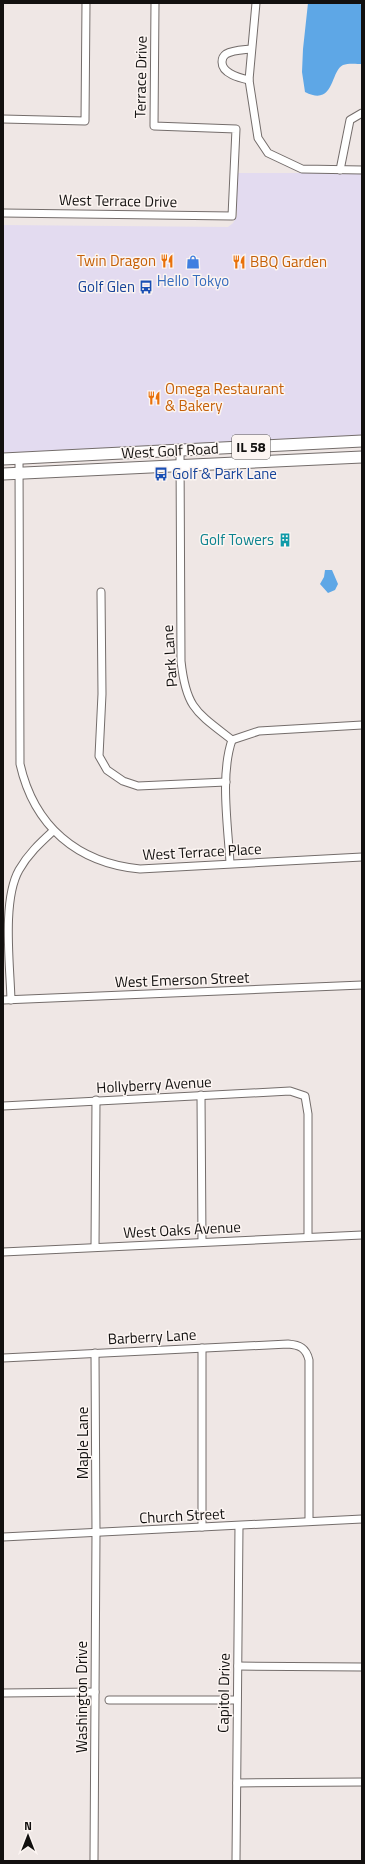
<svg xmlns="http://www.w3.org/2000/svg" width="365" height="1864" viewBox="0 0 365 1864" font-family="'Titillium Web',sans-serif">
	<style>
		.commercial { fill: #e3dbf0 }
		.water { fill: #5ea7e6 }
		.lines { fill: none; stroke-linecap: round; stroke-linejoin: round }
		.minor-casing { stroke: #746d6b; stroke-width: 9 }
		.primary-casing { stroke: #746d6b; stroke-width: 13 }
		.minor { stroke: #fff; stroke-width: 7 }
		.primary { stroke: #fff; stroke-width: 11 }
		.labels { text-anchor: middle; stroke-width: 3; stroke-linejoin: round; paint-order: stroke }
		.shield { fill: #fcf5f2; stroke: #585553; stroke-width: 1 }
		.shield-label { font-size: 14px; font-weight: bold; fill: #12100f }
		.street-label { font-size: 15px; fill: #12100f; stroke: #fcf5f2 }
		.food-label { font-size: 15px; fill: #c56008; stroke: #fcf5f2; text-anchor: start }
		.shop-label { font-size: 15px; fill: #366cbe; stroke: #fcf5f2 }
		.transit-label { font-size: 15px; fill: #164399; stroke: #fcf5f2; text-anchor: end }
		.culture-label { font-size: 15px; fill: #0d838f; stroke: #fcf5f2; text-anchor: end }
	</style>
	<rect width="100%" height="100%" fill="#efe7e5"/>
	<!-- commercial -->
	<polygon class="commercial" points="237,173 362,173 362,436 3,454 3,225 228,227 233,223 237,216"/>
	<!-- water -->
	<g class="water">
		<path d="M308,3H360L362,7V64C357,64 348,63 343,65C330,71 335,107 305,92L302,72L303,49Z"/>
		<polygon points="325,570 332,570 338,584 335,590 328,593 320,584 324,577"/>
	</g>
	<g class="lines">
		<!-- minor casing -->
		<g class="minor-casing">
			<g id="minor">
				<polyline points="256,3 249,80 258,138 268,153 302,169 362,170"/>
				<path d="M249,80C240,78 222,74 222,62C222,59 223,56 226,54C233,50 243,50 251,49"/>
				<polyline points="3,119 85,121 86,3"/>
				<polyline points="340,170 350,120 362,113"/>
				<polyline points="3,213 232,216 236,129 154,126 155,3"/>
				<path d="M180,450L181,661C186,708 196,712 232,740"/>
				<path d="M19,458L20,764C34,826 77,863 140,869L362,857"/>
				<polyline points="101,592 102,694 99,756 107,770 123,781 138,786 226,782"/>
				<polyline points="232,740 259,731 362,725"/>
				<path d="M230,863C228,826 220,775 232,740"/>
				<polyline points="3,1000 362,985"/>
				<path d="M11,1000C10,964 2,900 19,870C28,854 40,843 53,831"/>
				<polyline points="201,1095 202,1242"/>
				<polyline points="3,1106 290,1091 305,1096 308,1114 308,1237"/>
				<polyline points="95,1247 96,1100"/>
				<polyline points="3,1252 362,1235"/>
				<polyline points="202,1348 202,1527"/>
				<path d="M3,1358L288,1344C300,1345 306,1348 309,1360V1521"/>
				<polyline points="3,1537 362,1519"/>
				<polyline points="238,1666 362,1667"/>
				<polyline points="3,1693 95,1692"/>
				<polyline points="109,1700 237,1700"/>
				<polyline points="237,1783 362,1782"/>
				<polyline points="94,1861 96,1533 95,1353"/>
				<polyline points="236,1861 239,1526"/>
			</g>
		</g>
		<!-- primary casing -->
		<g class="primary-casing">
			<g id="primary">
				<polyline points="3,459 362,441"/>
				<polyline points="3,474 362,457"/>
			</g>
		</g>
		<!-- minor -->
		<use href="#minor" class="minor"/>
		<!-- primary -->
		<use href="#primary" class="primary"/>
	</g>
	<!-- icons -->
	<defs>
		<g id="restaurant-bare" transform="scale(1.08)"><path d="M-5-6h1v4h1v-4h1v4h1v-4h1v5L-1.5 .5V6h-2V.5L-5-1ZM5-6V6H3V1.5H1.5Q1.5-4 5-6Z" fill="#e8710a" stroke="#fcf5f2" stroke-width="2.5" paint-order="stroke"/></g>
		<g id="shop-bare" transform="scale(1.08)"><path d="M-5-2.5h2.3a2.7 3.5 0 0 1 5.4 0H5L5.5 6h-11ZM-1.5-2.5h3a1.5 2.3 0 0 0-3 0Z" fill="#3f7fe0" stroke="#fcf5f2" stroke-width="2.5" paint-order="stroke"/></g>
		<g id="bus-bare" transform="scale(1.08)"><path d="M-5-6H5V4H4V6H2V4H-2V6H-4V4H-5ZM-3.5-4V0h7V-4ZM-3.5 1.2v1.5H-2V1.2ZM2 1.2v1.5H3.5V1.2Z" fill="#1a4fb4" stroke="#fcf5f2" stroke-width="2.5" paint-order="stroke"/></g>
		<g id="building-bare" transform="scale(1.08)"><path d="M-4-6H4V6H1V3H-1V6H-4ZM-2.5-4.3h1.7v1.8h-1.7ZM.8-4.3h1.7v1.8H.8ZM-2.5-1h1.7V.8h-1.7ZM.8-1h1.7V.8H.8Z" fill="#0f9aa8" stroke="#fcf5f2" stroke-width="2.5" paint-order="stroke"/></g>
	</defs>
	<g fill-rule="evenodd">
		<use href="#restaurant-bare" x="167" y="261"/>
		<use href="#shop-bare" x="193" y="262"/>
		<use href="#restaurant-bare" x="239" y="262"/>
		<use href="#bus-bare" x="146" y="287"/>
		<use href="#restaurant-bare" x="154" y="398"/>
		<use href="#bus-bare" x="161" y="474"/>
		<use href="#building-bare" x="285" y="540"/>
	</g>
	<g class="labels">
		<!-- shield labels -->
		<rect class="shield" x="232" y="435" width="38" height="24" rx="3"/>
		<g class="shield-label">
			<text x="251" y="452">IL 58</text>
		</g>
		<!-- street labels -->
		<g class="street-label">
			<text transform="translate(141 77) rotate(-89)" y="5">Terrace Drive</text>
			<text transform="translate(118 201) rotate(1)" y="5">West Terrace Drive</text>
			<text transform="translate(170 451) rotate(-3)" y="5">West Golf Road</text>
			<text transform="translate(170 656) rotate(-94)" y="5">Park Lane</text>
			<text transform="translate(202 852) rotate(-3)" y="5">West Terrace Place</text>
			<text transform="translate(182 980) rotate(-2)" y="5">West Emerson Street</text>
			<text transform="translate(154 1085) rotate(-3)" y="5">Hollyberry Avenue</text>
			<text transform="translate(182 1230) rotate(-3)" y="5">West Oaks Avenue</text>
			<text transform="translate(152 1337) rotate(-3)" y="5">Barberry Lane</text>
			<text transform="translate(83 1443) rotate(-90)" y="5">Maple Lane</text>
			<text transform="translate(182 1516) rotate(-3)" y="5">Church Street</text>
			<text transform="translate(224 1693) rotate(-89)" y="5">Capitol Drive</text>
			<text transform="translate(82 1697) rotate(-90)" y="5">Washington Drive</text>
		</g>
		<!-- food labels -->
		<g class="food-label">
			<text x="156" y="266" text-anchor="end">Twin Dragon</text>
			<text x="250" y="267">BBQ Garden</text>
			<text x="165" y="394">Omega Restaurant<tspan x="165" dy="17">&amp; Bakery</tspan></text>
		</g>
		<!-- shop labels -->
		<g class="shop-label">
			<text x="193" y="286">Hello Tokyo</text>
		</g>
		<!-- transit labels -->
		<g class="transit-label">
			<text x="135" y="292">Golf Glen</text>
			<text x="172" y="479" text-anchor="start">Golf &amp; Park Lane</text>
		</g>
		<!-- culture labels -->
		<g class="culture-label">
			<text x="274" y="545">Golf Towers</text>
		</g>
	</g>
	<!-- border -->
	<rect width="365" height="1864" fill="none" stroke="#12100f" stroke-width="8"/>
	<!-- north arrow -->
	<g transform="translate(28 1836)" stroke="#fcf5f2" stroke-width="3" paint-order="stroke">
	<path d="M0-3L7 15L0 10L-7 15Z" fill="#12100f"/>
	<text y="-6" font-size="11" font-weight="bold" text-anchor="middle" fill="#12100f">N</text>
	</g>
</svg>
